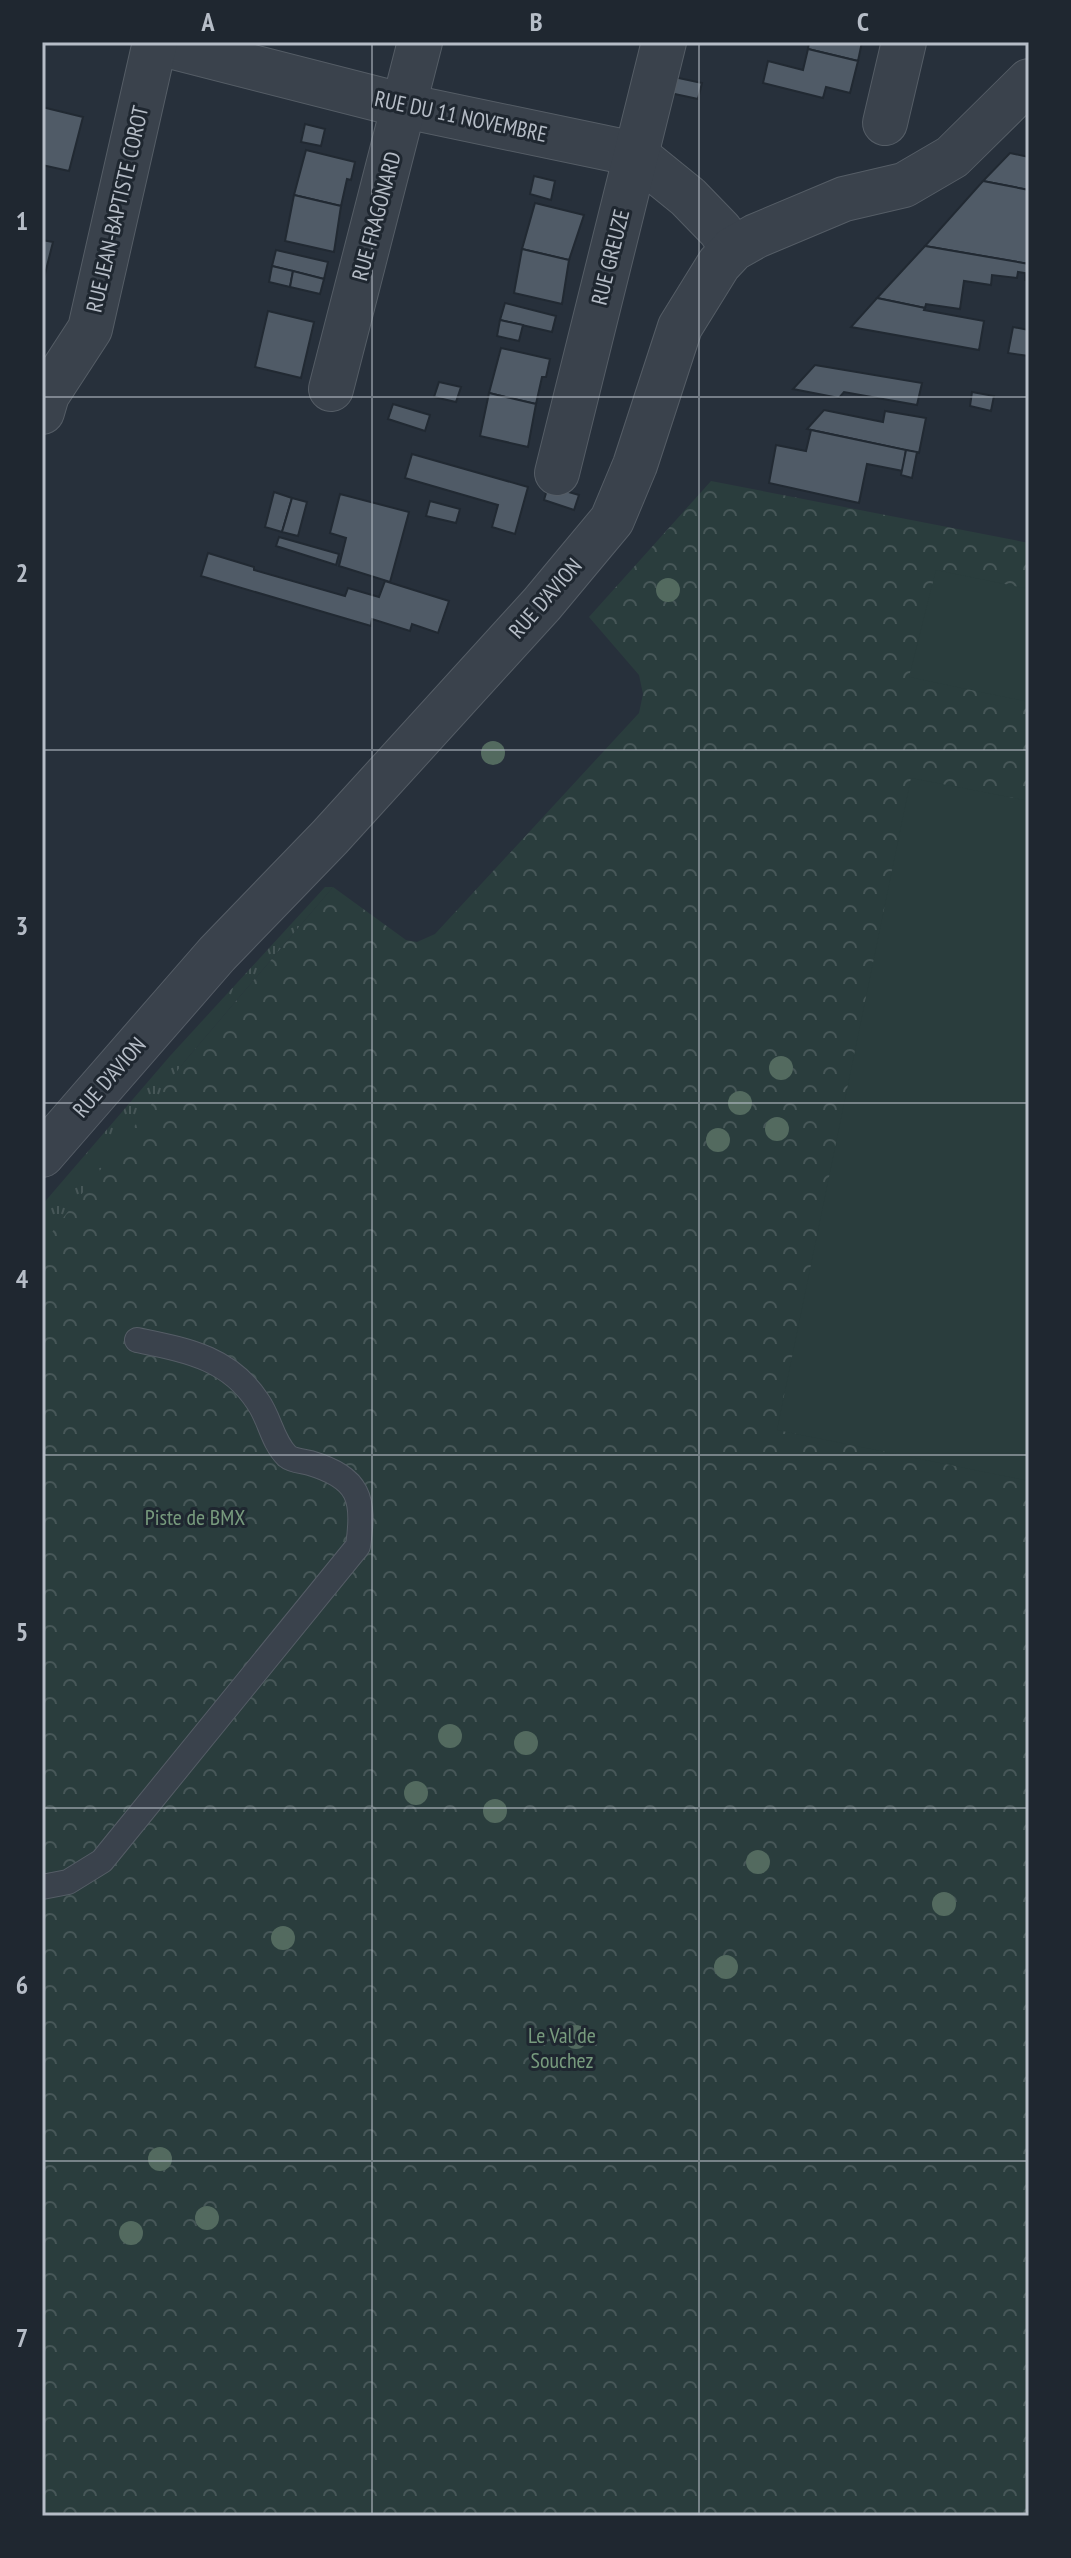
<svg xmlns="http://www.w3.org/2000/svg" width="1071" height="2558" viewBox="0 0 1071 2558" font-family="'PT Sans Narrow',sans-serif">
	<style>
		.grass { fill: url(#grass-tufts) }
		.park { fill: url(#park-crowns) }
		.pitch { fill: #2a3d3d }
		.building { fill: #505b67; stroke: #212932; stroke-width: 2 }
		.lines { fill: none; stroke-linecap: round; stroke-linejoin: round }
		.service-casing { stroke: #555d66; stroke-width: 26 }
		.minor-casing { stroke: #555d66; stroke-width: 46 }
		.tertiary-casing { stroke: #555d66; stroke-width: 46 }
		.service { stroke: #3a424c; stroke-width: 24 }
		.minor { stroke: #3a424c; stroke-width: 44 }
		.tertiary { stroke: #3a424c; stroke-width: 44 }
		.tree { fill: #536a5f }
		.grid { fill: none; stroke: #b6bdc7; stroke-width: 2; stroke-opacity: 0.55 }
		.labels { text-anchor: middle; stroke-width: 6; stroke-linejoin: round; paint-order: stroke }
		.street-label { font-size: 22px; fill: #b6bdc7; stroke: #1f2730 }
		.park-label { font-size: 22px; fill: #779a7d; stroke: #1f2730 }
		.neatline { fill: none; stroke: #b6bdc7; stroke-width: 3 }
		.grid-label { font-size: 26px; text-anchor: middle; font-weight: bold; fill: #b6bdc7 }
	</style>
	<defs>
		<pattern id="grass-tufts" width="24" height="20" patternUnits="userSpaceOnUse" patternTransform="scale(2)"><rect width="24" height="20" fill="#2a3d3d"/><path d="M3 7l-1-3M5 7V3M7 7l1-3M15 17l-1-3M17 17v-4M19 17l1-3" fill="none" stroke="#475758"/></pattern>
		<pattern id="park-crowns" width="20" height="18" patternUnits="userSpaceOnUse" patternTransform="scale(2)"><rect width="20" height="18" fill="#2a3d3d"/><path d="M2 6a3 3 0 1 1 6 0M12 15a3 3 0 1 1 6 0" fill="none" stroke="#475758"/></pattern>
	</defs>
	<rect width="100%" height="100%" fill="#27303b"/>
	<!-- grass -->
	<polygon class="grass" points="325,887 333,887 185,1061 42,1256 42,1205 170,1056"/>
	<!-- park -->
	<polygon class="park" points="711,481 1029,543 1029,2516 42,2516 42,1245 185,1061 333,887 406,940 417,942 435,934 639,713 643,694 639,675 589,617"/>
	<!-- pitch -->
	<g class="pitch">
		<polygon points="936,570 1029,589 1029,702 909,677"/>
		<polygon points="911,778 1029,801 1029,1481 777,1430"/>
	</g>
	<!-- building -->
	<g class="building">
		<polygon points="809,42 862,42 858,61 808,49"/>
		<polygon points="808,49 858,61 850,93 826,87 823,98 763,83 768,61 803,70"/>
		<polygon points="674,77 702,83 698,99 670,93"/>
		<polygon points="42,107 83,117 69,171 42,165"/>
		<polygon points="305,124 325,129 321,146 301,142"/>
		<polygon points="306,150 355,162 351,180 347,179 341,206 294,195"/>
		<polygon points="1010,153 1029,157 1029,190 983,181"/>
		<polygon points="534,176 555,181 551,200 530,194"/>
		<polygon points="983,181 1029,190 1029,264 925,246"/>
		<polygon points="294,195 341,206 334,252 285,241"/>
		<polygon points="535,203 584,215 569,260 522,249"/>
		<polygon points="42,240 53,242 42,286"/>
		<polygon points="925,246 1029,264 1029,281 1025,280 1025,273 1018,272 1017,278 992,275 991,285 964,281 960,309 926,304 925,308 877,298"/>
		<polygon points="522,249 569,260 562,304 514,293"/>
		<polygon points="276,250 328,262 324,279 272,266"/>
		<polygon points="272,266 293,271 290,287 269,282"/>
		<polygon points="293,271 324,279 320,294 290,287"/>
		<polygon points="877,298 925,308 924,310 984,321 979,350 851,327"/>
		<polygon points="505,303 556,316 552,332 500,320"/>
		<polygon points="268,311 314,322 301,378 255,367"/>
		<polygon points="500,320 523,325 519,341 497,336"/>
		<polygon points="1013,327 1029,330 1029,356 1008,353"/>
		<polygon points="501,348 550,359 546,377 542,377 536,404 489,393"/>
		<polygon points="815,365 922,383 917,405 844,392 839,398 793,389"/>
		<polygon points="439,382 461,387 456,402 434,397"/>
		<polygon points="972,392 994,396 991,411 970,406"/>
		<polygon points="489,393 536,404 528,447 480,436"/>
		<polygon points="393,404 430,415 425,431 388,419"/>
		<polygon points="824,410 883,422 885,411 926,418 919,453 807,429"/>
		<polygon points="811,430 906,450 903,471 867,464 859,503 769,483 776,445 806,451"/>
		<polygon points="906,450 917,452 912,478 901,475"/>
		<polygon points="412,454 528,487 515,534 492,527 498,505 405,478"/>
		<polygon points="548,486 579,495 574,510 544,500"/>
		<polygon points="274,492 292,498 282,532 265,527"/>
		<polygon points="340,494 409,512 390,582 339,566 346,538 330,533"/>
		<polygon points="292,498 307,502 298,536 282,532"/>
		<polygon points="430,501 460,509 456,523 426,516"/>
		<polygon points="279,537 339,554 336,565 276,546"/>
		<polygon points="208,553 254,567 254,570 345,596 348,588 379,597 385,581 449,601 438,633 412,624 410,631 372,619 371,626 201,576"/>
	</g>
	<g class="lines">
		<!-- service casing -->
		<g class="service-casing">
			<path id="service" d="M42,1887L68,1882L102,1861L358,1546C365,1499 360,1478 310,1463C303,1461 293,1461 287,1456C272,1441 270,1419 258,1402C229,1357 185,1350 137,1340"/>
		</g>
		<!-- minor casing -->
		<g class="minor-casing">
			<g id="minor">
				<polyline points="154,42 405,106 635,154 688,197 720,230 733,249"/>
				<polyline points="885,123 904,42"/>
				<polyline points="331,389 420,42"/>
				<polyline points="42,412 47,395 90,329 155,42"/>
				<polyline points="557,473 664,42"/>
			</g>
		</g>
		<!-- tertiary casing -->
		<g class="tertiary-casing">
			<polyline id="tertiary" points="42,1155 217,954 330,837 542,604 612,520 635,465 680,327 719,264 733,249 756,236 844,199 904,185 952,157 1029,81"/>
		</g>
		<!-- service -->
		<use href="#service" class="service"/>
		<!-- minor -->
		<use href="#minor" class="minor"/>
		<!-- tertiary -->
		<use href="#tertiary" class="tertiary"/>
	</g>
	<!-- trees -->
	<g class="tree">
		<circle cx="668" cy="590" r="12"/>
		<circle cx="493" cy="753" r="12"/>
		<circle cx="781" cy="1068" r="12"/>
		<circle cx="740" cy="1103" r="12"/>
		<circle cx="777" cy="1129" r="12"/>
		<circle cx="718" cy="1140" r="12"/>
		<circle cx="450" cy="1736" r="12"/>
		<circle cx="526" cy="1743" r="12"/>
		<circle cx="416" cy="1793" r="12"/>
		<circle cx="495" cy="1811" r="12"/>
		<circle cx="758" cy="1862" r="12"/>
		<circle cx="944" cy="1904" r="12"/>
		<circle cx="283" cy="1938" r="12"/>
		<circle cx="726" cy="1967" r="12"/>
		<circle cx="576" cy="2037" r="12"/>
		<circle cx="160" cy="2159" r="12"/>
		<circle cx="207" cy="2218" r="12"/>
		<circle cx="131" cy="2233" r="12"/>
	</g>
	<!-- grid -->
	<path class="grid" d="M372,42V2516M699,42V2516M42,397H1029M42,750H1029M42,1103H1029M42,1455H1029M42,1808H1029M42,2161H1029"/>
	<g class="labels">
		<!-- street labels -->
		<g class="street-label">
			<text transform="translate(461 116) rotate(12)" y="8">RUE DU 11 NOVEMBRE</text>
			<text transform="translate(117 209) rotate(-77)" y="8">RUE JEAN-BAPTISTE COROT</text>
			<text transform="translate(376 216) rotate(-75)" y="8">RUE FRAGONARD</text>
			<text transform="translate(610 257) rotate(-76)" y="8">RUE GREUZE</text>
			<text transform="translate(545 598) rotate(-49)" y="8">RUE D'AVION</text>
			<text transform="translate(109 1077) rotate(-49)" y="8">RUE D'AVION</text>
		</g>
		<!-- park labels -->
		<g class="park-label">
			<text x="195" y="1525">Piste de BMX</text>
			<text x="562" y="2043">Le Val de<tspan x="562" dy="25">Souchez</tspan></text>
		</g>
	</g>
	<!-- border -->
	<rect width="1071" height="2558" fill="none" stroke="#1f2730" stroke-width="88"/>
	<rect x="44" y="44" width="983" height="2470" class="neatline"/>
	<g class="grid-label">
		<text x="208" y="31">A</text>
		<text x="536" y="31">B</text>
		<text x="863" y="31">C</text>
		<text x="22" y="230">1</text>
		<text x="22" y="582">2</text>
		<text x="22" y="935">3</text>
		<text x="22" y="1288">4</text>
		<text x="22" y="1641">5</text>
		<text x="22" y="1994">6</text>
		<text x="22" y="2347">7</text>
	</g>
</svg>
